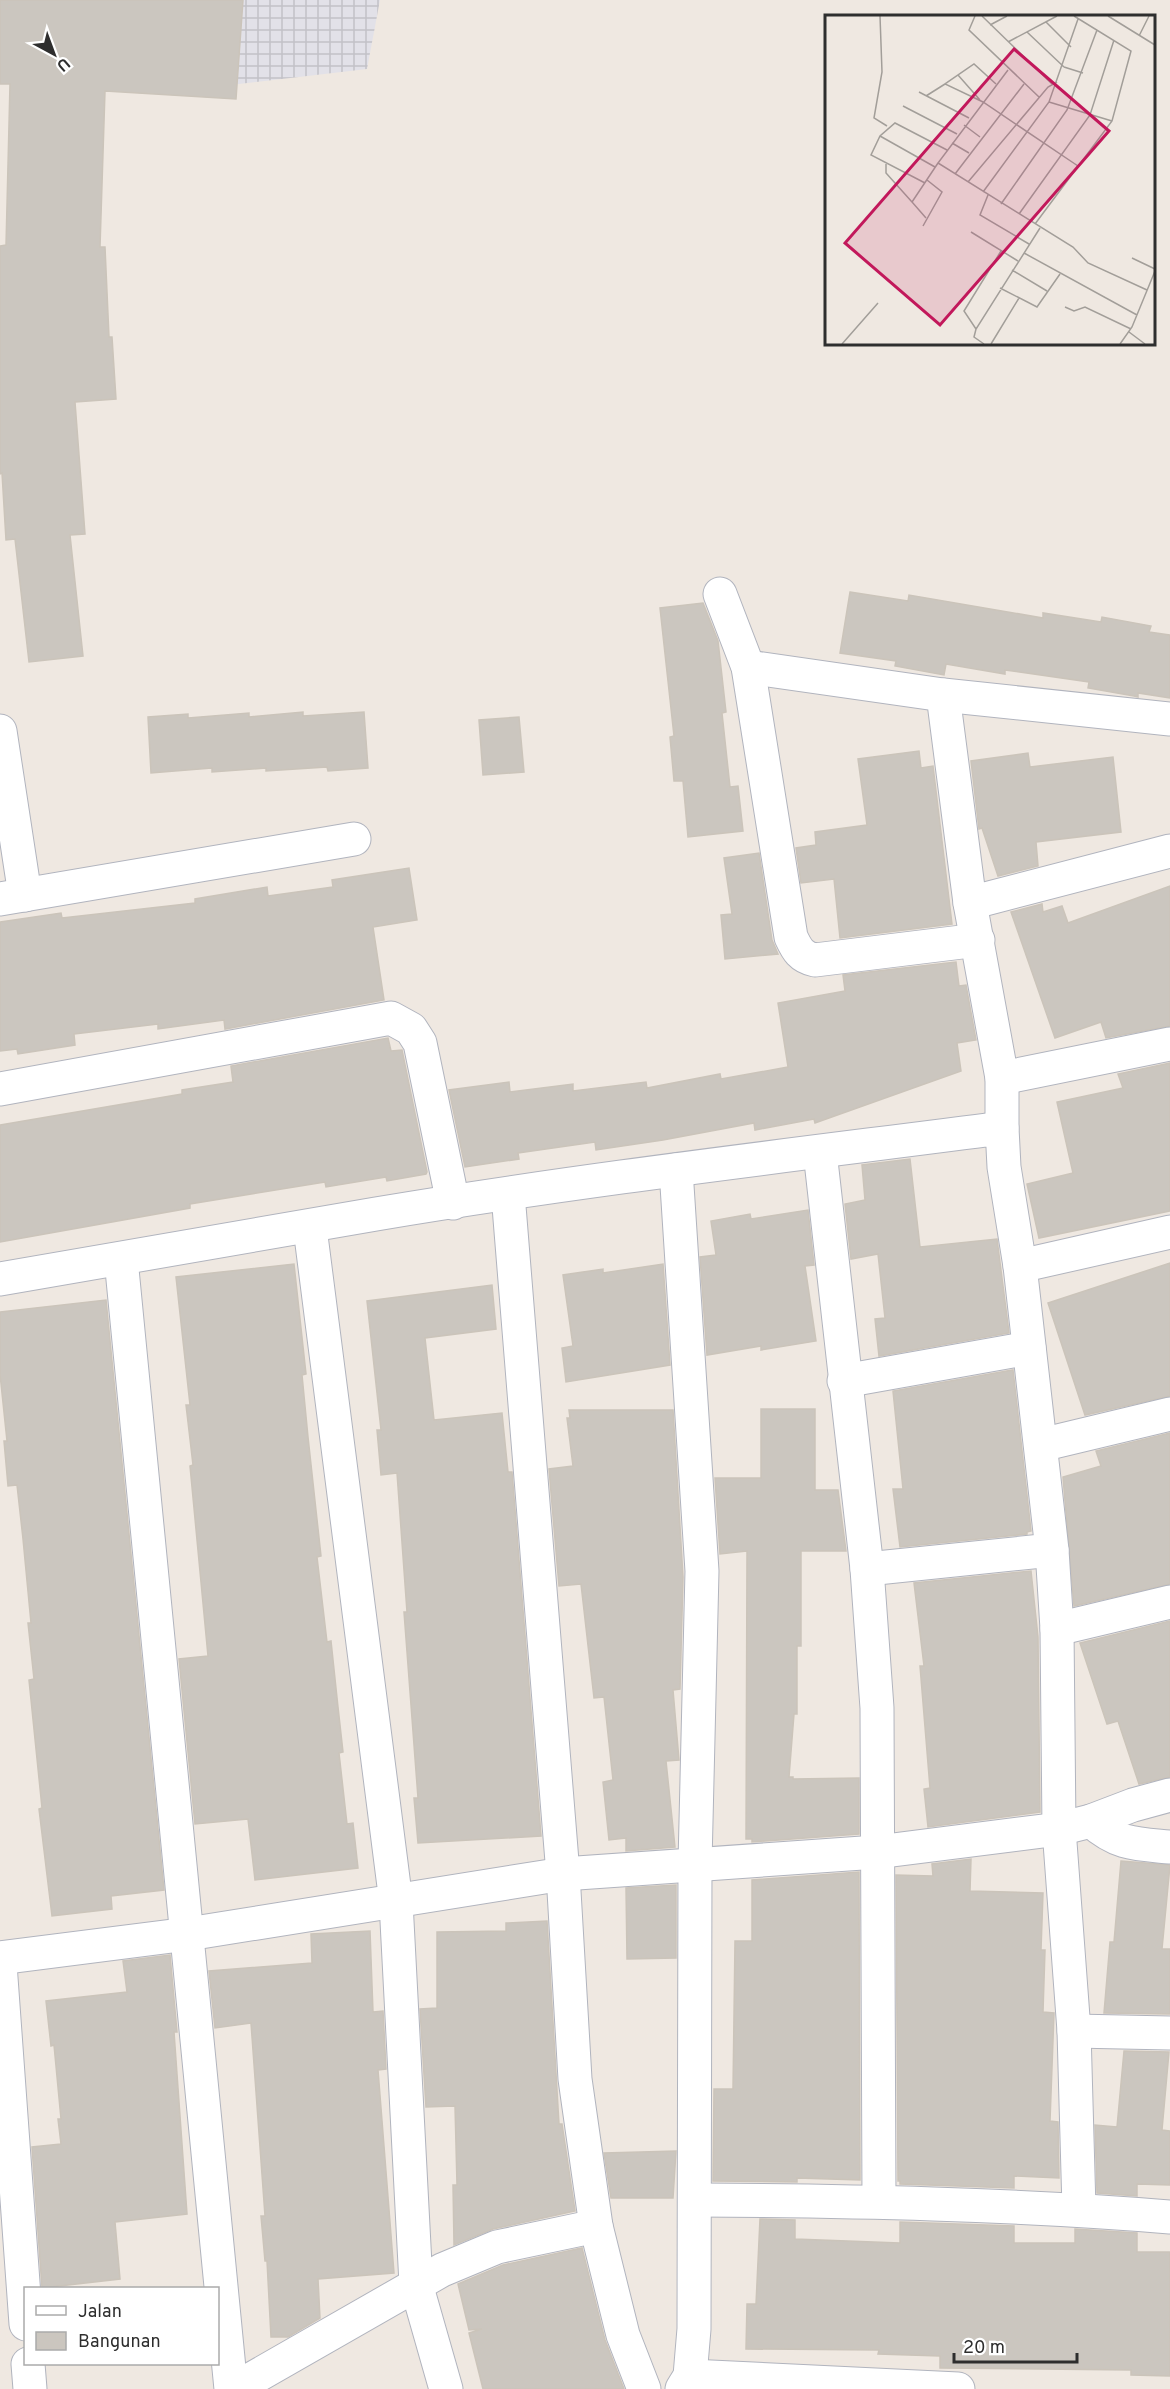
<svg xmlns="http://www.w3.org/2000/svg" width="1170" height="2389" viewBox="0 0 1170 2389" font-family="Overpass,sans-serif">
	<style>
		.industrial { fill: url(#industrial-grid) }
		.building { fill: #cbc6bf; stroke: #cbc4ba; stroke-width: 1.5 }
		.lines { fill: none; stroke-linecap: round; stroke-linejoin: round }
		.minor-casing { stroke: #b1b4be; stroke-width: 35 }
		.minor { stroke: #fff; stroke-width: 33 }
		.inset-road { fill: none; stroke: #a29e99; stroke-width: 1.5 }
		.view { fill: #c2185b; fill-opacity: 0.15; stroke: #c2185b; stroke-width: 3 }
		.inset-edge { fill: none; stroke: #2e2e2e; stroke-width: 3 }
	</style>
	<defs>
		<pattern id="industrial-grid" width="8" height="8" patternUnits="userSpaceOnUse" patternTransform="scale(1.5)"><rect width="8" height="8" fill="#e2e1e8"/><path d="M0 4h8M4 0v8" fill="none" stroke="#c2c1c7"/></pattern>
	</defs>
	<rect width="100%" height="100%" fill="#efe8e1"/>
	<!-- industrial -->
	<polygon class="industrial" points="0,0 380,0 367,69 188,90"/>
	<!-- building -->
	<g class="building">
		<polygon points="0,0 243,0 236,99 105,91 100,247 105,247 109,337 112,337 116,399 75,402 85,534 70,535 83,656 29,662 15,539 6,540 2,473 0,474 0,246 6,245 10,84 0,84"/>
		<polygon points="850,592 908,601 909,595 1043,618 1043,613 1101,622 1102,617 1151,626 1149,632 1170,635 1170,698 1138,693 1138,697 1134,696 1088,688 1089,682 1005,670 1005,674 946,664 944,675 895,666 896,661 840,653"/>
		<polygon points="703,603 718,641 726,712 722,713 730,787 738,786 743,831 688,837 683,781 674,781 670,737 674,736 660,608"/>
		<polygon points="303,712 303,716 364,712 368,768 328,771 327,767 266,771 266,768 212,772 212,768 151,773 148,717 188,714 188,718 249,713 249,717"/>
		<polygon points="519,717 524,772 483,775 479,720"/>
		<polygon points="919,751 921,768 933,766 952,924 840,938 834,879 801,883 796,848 816,845 815,832 867,825 858,759"/>
		<polygon points="1028,753 1030,767 1113,757 1121,832 1036,842 1038,866 998,876 982,828 979,829 971,761"/>
		<polygon points="759,853 772,940 778,954 725,959 721,915 732,914 724,858"/>
		<polygon points="409,868 417,920 373,927 384,1000 225,1029 224,1020 158,1029 158,1024 74,1034 75,1045 18,1054 17,1049 0,1051 0,922 61,913 62,918 195,903 195,899 267,887 268,896 333,887 332,880"/>
		<polygon points="1170,886 1170,1026 1106,1038 1101,1022 1055,1038 1011,912 1042,904 1043,912 1062,906 1068,923"/>
		<polygon points="956,962 959,986 966,985 976,1040 957,1043 961,1071 815,1123 814,1119 755,1130 754,1123 663,1140 596,1150 595,1142 518,1153 519,1159 465,1167 449,1090 509,1082 510,1092 573,1084 573,1091 646,1082 647,1088 720,1074 721,1079 788,1067 778,1003 845,991 843,975"/>
		<polygon points="388,1038 391,1051 402,1050 427,1172 426,1174 387,1181 386,1177 326,1187 325,1182 190,1204 190,1208 0,1242 0,1125 182,1094 182,1090 233,1082 231,1066"/>
		<polygon points="1170,1063 1170,1211 1039,1238 1027,1184 1073,1173 1057,1102 1123,1088 1118,1074"/>
		<polygon points="910,1159 920,1247 997,1239 1009,1333 879,1356 875,1319 885,1318 878,1254 851,1259 845,1204 865,1200 862,1165"/>
		<polygon points="808,1210 814,1265 805,1266 816,1341 761,1350 761,1346 707,1355 700,1257 716,1255 711,1221 750,1214 751,1219"/>
		<polygon points="1170,1263 1170,1396 1085,1415 1048,1303"/>
		<polygon points="294,1264 306,1374 302,1375 308,1437 321,1556 317,1557 327,1642 331,1641 338,1707 343,1752 339,1753 347,1824 353,1823 358,1868 255,1880 248,1819 195,1824 179,1659 208,1656 190,1466 193,1465 186,1405 190,1405 176,1277"/>
		<polygon points="663,1264 670,1365 566,1382 562,1348 573,1346 563,1275 603,1269 603,1273"/>
		<polygon points="492,1285 496,1329 425,1338 434,1420 502,1413 508,1472 512,1472 541,1836 418,1843 414,1798 418,1798 404,1612 407,1612 397,1473 381,1475 377,1430 381,1430 367,1301"/>
		<polygon points="106,1300 164,1890 111,1896 112,1909 52,1916 39,1809 42,1808 29,1680 34,1679 28,1623 31,1623 23,1539 17,1485 8,1486 4,1441 7,1441 0,1374 0,1312"/>
		<polygon points="1013,1370 1031,1531 1027,1532 1027,1534 900,1547 893,1489 903,1489 893,1391"/>
		<polygon points="761,1409 815,1409 815,1490 838,1490 846,1551 801,1551 801,1646 797,1646 797,1714 794,1714 789,1777 793,1777 793,1779 859,1778 859,1834 752,1842 752,1839 746,1839 747,1551 720,1554 715,1478 761,1478"/>
		<polygon points="569,1410 673,1410 683,1577 680,1689 673,1690 679,1760 666,1761 675,1847 626,1851 626,1838 609,1840 603,1782 613,1780 604,1697 594,1698 581,1584 559,1586 549,1469 573,1466 567,1418 570,1418"/>
		<polygon points="1170,1433 1170,1584 1074,1606 1063,1477 1101,1466 1096,1451"/>
		<polygon points="1031,1571 1038,1637 1040,1812 928,1827 924,1789 930,1788 920,1666 924,1666 914,1583"/>
		<polygon points="1170,1621 1170,1777 1139,1784 1118,1721 1107,1724 1080,1643"/>
		<polygon points="971,1859 970,1891 1043,1893 1041,1950 1045,1950 1043,2012 1054,2013 1050,2121 1058,2122 1059,2178 1014,2176 1014,2188 900,2184 900,2181 898,2181 896,1875 933,1876 932,1864"/>
		<polygon points="1121,1861 1170,1865 1162,1949 1170,1949 1170,2014 1104,2013 1110,1942 1114,1942"/>
		<polygon points="859,1872 860,2180 797,2178 797,2182 713,2181 714,2089 733,2089 735,1941 752,1941 752,1880"/>
		<polygon points="676,1885 676,1958 627,1959 626,1888"/>
		<polygon points="547,1921 559,2124 562,2124 575,2211 493,2229 454,2245 453,2185 457,2185 455,2106 426,2107 420,2009 437,2008 437,1932 506,1931 506,1923"/>
		<polygon points="370,1931 373,2012 383,2011 386,2069 378,2070 394,2273 318,2279 320,2318 288,2337 271,2337 267,2261 265,2261 261,2216 265,2216 251,2023 215,2028 209,1971 312,1963 311,1934"/>
		<polygon points="170,1955 177,2032 174,2032 187,2214 115,2222 120,2279 42,2288 32,2147 61,2144 58,2119 61,2119 54,2045 51,2046 46,2001 127,1992 123,1961"/>
		<polygon points="1124,2051 1169,2052 1162,2130 1170,2131 1170,2185 1137,2184 1137,2196 1097,2193 1095,2125 1117,2127"/>
		<polygon points="676,2151 673,2198 611,2198 604,2153"/>
		<polygon points="760,2219 795,2220 795,2239 900,2243 900,2222 1014,2226 1014,2243 1075,2243 1075,2229 1137,2233 1137,2252 1170,2252 1170,2376 1131,2375 1131,2370 940,2368 940,2356 878,2354 879,2350 746,2349 747,2304 756,2304"/>
		<polygon points="582,2248 605,2340 624,2389 483,2389 469,2333 482,2329 469,2330 458,2284 503,2265"/>
	</g>
	<g class="lines">
		<!-- minor casing -->
		<g class="minor-casing">
			<g id="minor">
				<path d="M720,594L748,667L791,937C797,950 801,957 815,960L978,940"/>
				<polyline points="748,667 943,695 970,903 1002,1078 1002,1128"/>
				<polyline points="943,695 1170,719"/>
				<polyline points="0,731 25,895"/>
				<polyline points="0,899 354,839"/>
				<polyline points="970,903 1170,851"/>
				<polyline points="1002,1078 1170,1044"/>
				<polyline points="0,1089 391,1018 411,1029 420,1043 453,1203"/>
				<polyline points="820,1152 867,1569 877,1708 879,2201"/>
				<polyline points="676,1170 702,1571 695,1863 694,2329 690,2376 682,2389"/>
				<polyline points="508,1194 563,1874 575,2079 596,2226 623,2335 644,2389"/>
				<polyline points="310,1228 396,1902 416,2284 446,2389"/>
				<polyline points="121,1259 231,2389"/>
				<polyline points="1020,1266 1170,1232"/>
				<path d="M0,1279C126,1258 251,1236 376,1214C584,1179 793,1155 1002,1128L1004,1167L1020,1266L1052,1550L1057,1629L1059,1829L1074,2031L1079,2209"/>
				<polyline points="844,1381 1029,1348"/>
				<polyline points="1041,1445 1170,1414"/>
				<polyline points="867,1569 1052,1550"/>
				<polyline points="1057,1629 1170,1602"/>
				<path d="M1091,1821C1118,1845 1136,1844 1170,1847"/>
				<polyline points="0,1958 188,1934 563,1874 877,1852 1059,1829 1091,1821 1133,1805 1170,1795"/>
				<polyline points="0,1964 26,2324"/>
				<polyline points="1074,2031 1170,2033"/>
				<path d="M696,2200C854,2201 1012,2204 1170,2217"/>
				<polyline points="28,2364 30,2389"/>
				<polyline points="690,2376 958,2389"/>
				<polyline points="234,2389 442,2270 497,2247 596,2226"/>
			</g>
		</g>
		<!-- minor -->
		<use href="#minor" class="minor"/>
	</g>
	<!-- overview -->
	<g transform="translate(825 15)">
		<rect width="330" height="330" fill="#efe8e1"/>
		<path class="inset-road" d="M55,1L57,57L49,103L62,111M150,1L144,15L214,82M157,1L227,69M283,1L330,30M221,7L246,32M165,10L182,1M202,17L239,52M314,21L324,1M183,27L232,1M239,52L258,58M183,55L113,148L248,232L263,248L322,275M133,60L155,85M171,69L149,49L120,69L158,87L253,151M94,77L144,103M101,81L120,69M224,87L287,106M78,91L132,119M139,110L155,122M55,121L110,152M127,128L144,138M61,149V158L87,187M130,159L199,69M143,167L223,72L232,67M100,168L46,140L55,121L70,108L122,135M158,177L224,87L253,4M163,180L155,200L204,229M176,189L242,95L272,15M194,199L265,100L289,25M101,203L87,187L113,148M210,209L287,106L306,36L249,1M98,211L117,177L102,165M146,217L193,246M199,238L312,300M307,243L330,254M187,255L222,276M175,273L212,292L235,259M240,292L249,296L260,292L306,314M151,314L139,296L176,236M304,317L320,329M17,329L53,288M159,329L149,322L151,314L215,213M166,329L194,283M295,329L307,312L330,256"/>
		<path class="view" d="M189,34L284,116L115,310L20,228Z"/>
		<rect width="330" height="330" class="inset-edge"/>
	</g>
	<!-- legend -->
	<rect x="24" y="2287" width="195" height="78" fill="#ffffff" stroke="#ababab" stroke-width="1.5"/>
	<rect x="36" y="2306" width="30" height="9" fill="#ffffff" stroke="#ababab" stroke-width="1.5"/>
	<text x="78" y="2317" font-size="18" fill="#2e2e2e">Jalan</text>
	<rect x="36" y="2332" width="30" height="18" fill="#cbc6bf" stroke="#ababab" stroke-width="1.5"/>
	<text x="78" y="2347" font-size="18" fill="#2e2e2e">Bangunan</text>
	<!-- north arrow -->
	<g transform="translate(54 54) rotate(139)" stroke="#ffffff" stroke-width="4.5" paint-order="stroke">
	<path d="M0-4.5L10 22L0 15L-10 22Z" fill="#2e2e2e"/>
	<text y="-9" font-size="16" font-weight="bold" text-anchor="middle" fill="#2e2e2e">U</text>
	</g>
	<!-- scale -->
	<path d="M954 2353v9h123v-9" fill="none" stroke="#2e2e2e" stroke-width="3"/>
	<text x="963" y="2353" font-size="18" fill="#2e2e2e" stroke="#ffffff" stroke-width="4.5" paint-order="stroke">20 m</text>
</svg>
